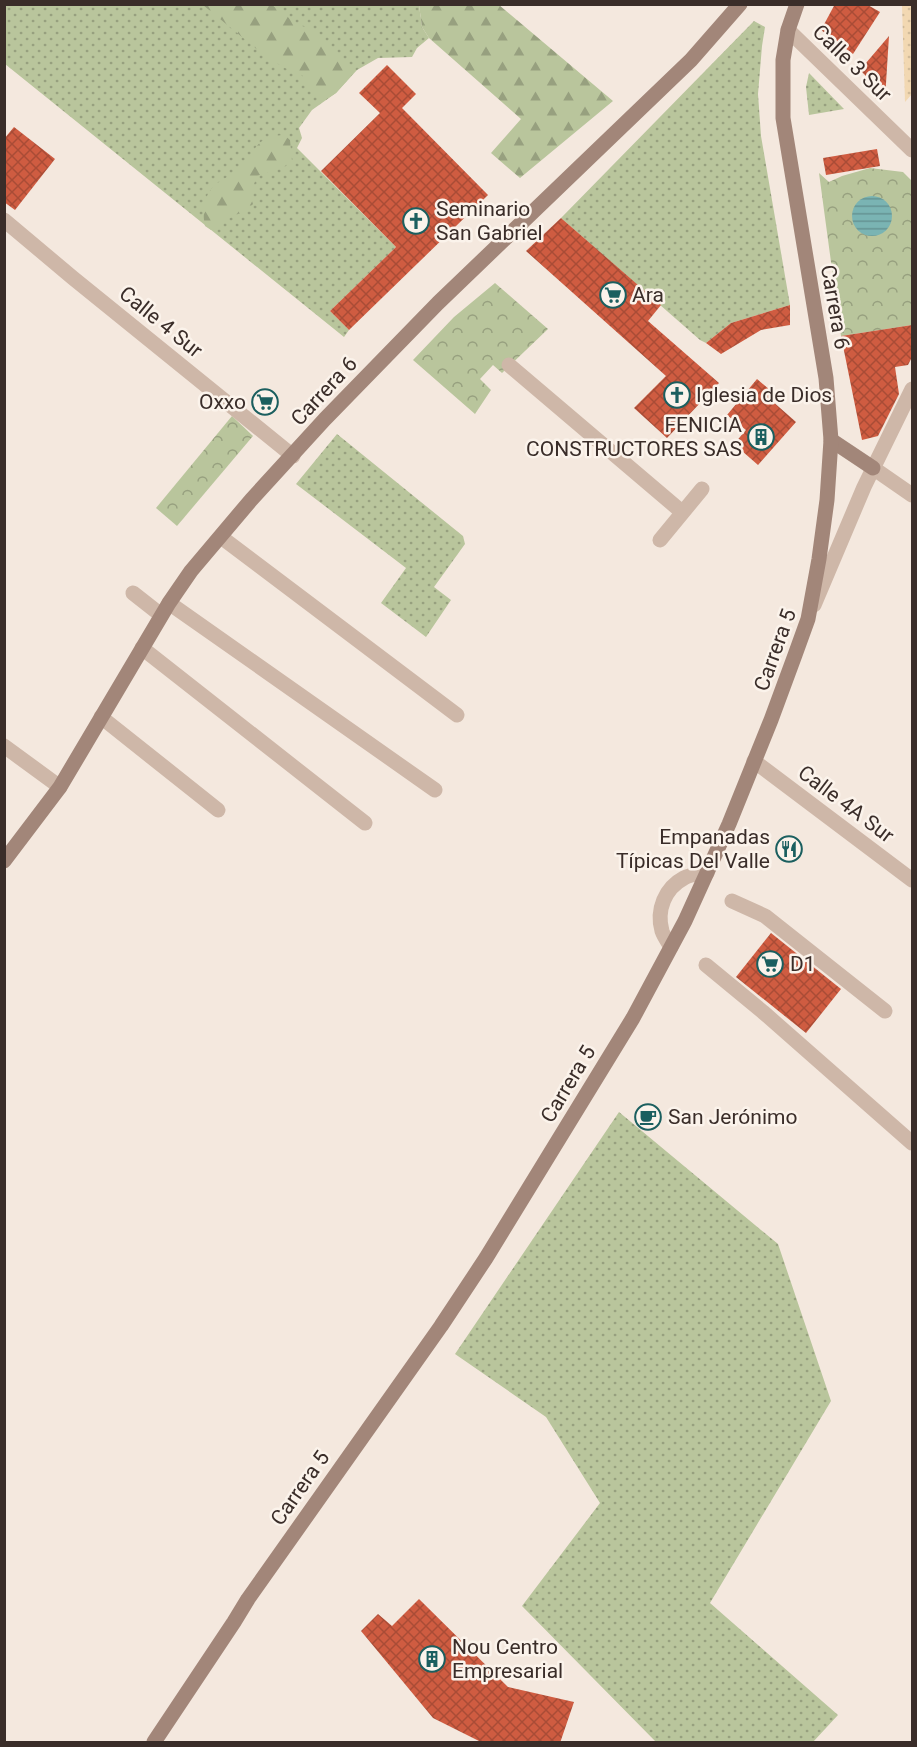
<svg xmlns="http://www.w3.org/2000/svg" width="917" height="1747" viewBox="0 0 917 1747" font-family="Roboto,sans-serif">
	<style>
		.grass { fill: url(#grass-dots) }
		.forest { fill: url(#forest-firs) }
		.sand { fill: url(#sand-dots) }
		.park { fill: url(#park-crowns) }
		.water { fill: url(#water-rules) }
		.building { fill: url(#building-cross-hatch) }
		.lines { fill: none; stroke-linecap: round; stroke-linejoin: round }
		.street { stroke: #ceb7a8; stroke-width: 15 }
		.secondary { stroke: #a28679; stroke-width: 15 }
		.labels { text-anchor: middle; stroke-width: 5; stroke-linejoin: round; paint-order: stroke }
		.street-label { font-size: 21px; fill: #3a2d29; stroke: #fbf3eb }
		.poi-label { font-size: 21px; fill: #3a2d29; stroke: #fbf3eb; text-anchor: start }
	</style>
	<defs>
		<pattern id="grass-dots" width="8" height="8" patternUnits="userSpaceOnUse" patternTransform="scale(1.5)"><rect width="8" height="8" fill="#b9c59c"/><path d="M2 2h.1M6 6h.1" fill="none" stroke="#97a07f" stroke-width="1.8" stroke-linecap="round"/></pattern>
		<pattern id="forest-firs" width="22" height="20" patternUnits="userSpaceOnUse" patternTransform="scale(1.5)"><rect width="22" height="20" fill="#b9c59c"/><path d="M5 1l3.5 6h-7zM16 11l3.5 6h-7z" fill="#97a07f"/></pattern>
		<pattern id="sand-dots" width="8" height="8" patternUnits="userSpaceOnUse" patternTransform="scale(1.5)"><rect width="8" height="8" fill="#f2d8b2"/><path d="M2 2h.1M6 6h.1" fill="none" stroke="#d0ba99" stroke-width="1.8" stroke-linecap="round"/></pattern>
		<pattern id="park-crowns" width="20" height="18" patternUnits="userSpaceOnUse" patternTransform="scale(1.5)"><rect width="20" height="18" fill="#b9c59c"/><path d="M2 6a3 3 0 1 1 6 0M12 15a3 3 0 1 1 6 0" fill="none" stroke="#97a07f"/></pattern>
		<pattern id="water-rules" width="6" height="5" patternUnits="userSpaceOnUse" patternTransform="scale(1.5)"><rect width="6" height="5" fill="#7ab4b3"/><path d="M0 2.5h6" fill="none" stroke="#659392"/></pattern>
		<pattern id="building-cross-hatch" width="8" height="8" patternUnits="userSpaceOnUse" patternTransform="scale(1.5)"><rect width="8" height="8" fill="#cf5c41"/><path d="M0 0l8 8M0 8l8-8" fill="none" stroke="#a94c36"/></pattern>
	</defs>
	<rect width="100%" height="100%" fill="#f4e8de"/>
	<!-- grass -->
	<g class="grass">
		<polygon points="4,5 419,5 422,27 429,38 417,48 412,57 378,58 357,70 336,93 312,110 299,128 302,138 297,148 396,247 330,311 349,330 344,337 5,64"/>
		<polygon points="754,21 765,27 762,46 758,94 761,136 790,305 731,323 706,343 700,340 561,218"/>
		<polygon points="809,73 844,109 809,115 806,87"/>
		<polygon points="337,434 463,536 465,544 434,587 451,600 426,637 381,603 406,568 296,484"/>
		<polygon points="619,1112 778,1244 831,1401 710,1603 838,1715 813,1742 656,1742 522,1606 600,1503 546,1417 455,1354"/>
	</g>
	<!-- forest -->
	<g class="forest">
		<polygon points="203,5 272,5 297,24 318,32 334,55 348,66 353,74 336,93 325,100 309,90 302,75 285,68 265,56"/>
		<polygon points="419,5 499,5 613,101 520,178 491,153 521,119 429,38 422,27"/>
		<path d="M284,135L290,140L292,161L282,168L257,176L250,195L253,204L244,213L236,214L211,230L205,226C202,214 204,194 214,186C221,179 231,176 238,170C256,153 254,136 284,135Z"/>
	</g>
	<!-- sand -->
	<polygon class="sand" points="902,5 912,5 912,94 905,102"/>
	<!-- park -->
	<g class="park">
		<polygon points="870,168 903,172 912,181 912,325 841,336 819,173 829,182 842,176"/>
		<polygon points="495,283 548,329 502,373 493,365 480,379 491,390 475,414 413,360 454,317"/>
		<polygon points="232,416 253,436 177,526 156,508"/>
	</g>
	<!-- water -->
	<circle class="water" cx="872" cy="216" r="20"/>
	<!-- building -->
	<g class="building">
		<polygon points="835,4 866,4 880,12 853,54 821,30"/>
		<polygon points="889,36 885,99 875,99 875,85 860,70"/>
		<polygon points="387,65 416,94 402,108 488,195 349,330 330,311 396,247 321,171 380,113 359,93"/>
		<polygon points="14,127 55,159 15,210 4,202 4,139"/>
		<polygon points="877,149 880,166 826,175 823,158"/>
		<polygon points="561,218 661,305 648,321 719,383 667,438 634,408 666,376 526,251"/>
		<polygon points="790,305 790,325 761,330 721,354 706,343 731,323"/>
		<polygon points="912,325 912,357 908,365 895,367 899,394 878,436 862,440 841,336"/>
		<polygon points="757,379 776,395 771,400 796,422 758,465 734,444 746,430 727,415"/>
		<polygon points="771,933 841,989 806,1033 736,977"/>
		<polygon points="419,1599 508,1687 574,1702 560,1743 483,1743 433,1718 361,1631 378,1614 392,1626"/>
	</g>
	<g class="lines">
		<!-- street -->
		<g class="street">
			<polyline points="788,30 912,150"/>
			<polyline points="4,220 73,278 293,456"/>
			<polyline points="509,365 682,512"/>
			<polyline points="873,468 912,495"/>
			<polyline points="221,537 457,715"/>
			<polyline points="660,540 702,489"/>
			<polyline points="133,593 161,615"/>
			<polyline points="169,603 435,790"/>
			<polyline points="814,605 864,487 912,389"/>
			<polyline points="142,648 365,823"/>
			<polyline points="101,717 218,810"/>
			<polyline points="4,746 60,787"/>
			<polyline points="754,761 912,880"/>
			<polyline points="732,901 765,916 885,1011"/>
			<path d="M671,947C668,942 664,937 662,931C656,910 665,888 684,878C690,874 700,874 707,873"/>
			<polyline points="706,965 763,1012 912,1143"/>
		</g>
		<!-- secondary -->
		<g class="secondary">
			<polyline points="831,440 873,468"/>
			<polyline points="4,861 60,787 169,603 191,571 251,500 325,419 438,303 691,60 740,4"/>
			<polyline points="154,1742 234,1622 248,1599 441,1326 486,1258 633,1018 685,921 729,824 771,720 795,655 808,619 819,559 827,500 831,440 826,378 783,118 783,60 788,30 797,4"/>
		</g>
	</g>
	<!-- icons -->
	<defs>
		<g id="church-ring" transform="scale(1.35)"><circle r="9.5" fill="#fbf3eb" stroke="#1b5f5f" stroke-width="1.5"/><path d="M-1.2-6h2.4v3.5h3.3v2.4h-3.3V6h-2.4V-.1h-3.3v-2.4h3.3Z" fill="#1b5f5f"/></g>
		<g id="supermarket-ring" transform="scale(1.35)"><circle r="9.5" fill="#fbf3eb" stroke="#1b5f5f" stroke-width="1.5"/><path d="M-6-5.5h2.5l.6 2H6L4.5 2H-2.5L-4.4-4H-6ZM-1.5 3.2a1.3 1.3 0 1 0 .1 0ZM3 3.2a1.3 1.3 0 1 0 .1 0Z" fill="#1b5f5f"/></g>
		<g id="building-ring" transform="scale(1.35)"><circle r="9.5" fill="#fbf3eb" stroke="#1b5f5f" stroke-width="1.5"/><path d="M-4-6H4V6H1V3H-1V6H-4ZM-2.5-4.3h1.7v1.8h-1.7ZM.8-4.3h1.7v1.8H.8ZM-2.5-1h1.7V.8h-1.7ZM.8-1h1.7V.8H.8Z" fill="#1b5f5f"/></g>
		<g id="restaurant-ring" transform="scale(1.35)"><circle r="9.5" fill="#fbf3eb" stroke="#1b5f5f" stroke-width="1.5"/><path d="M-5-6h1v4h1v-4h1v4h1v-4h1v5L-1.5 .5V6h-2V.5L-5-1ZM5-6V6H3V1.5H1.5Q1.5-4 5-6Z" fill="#1b5f5f"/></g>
		<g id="cafe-ring" transform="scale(1.35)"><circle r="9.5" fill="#fbf3eb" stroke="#1b5f5f" stroke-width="1.5"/><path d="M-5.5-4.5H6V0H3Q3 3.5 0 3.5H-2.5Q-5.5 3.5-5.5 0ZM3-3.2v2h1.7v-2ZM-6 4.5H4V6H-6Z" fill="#1b5f5f"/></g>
	</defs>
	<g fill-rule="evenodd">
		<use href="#church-ring" x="416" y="221"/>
		<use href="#supermarket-ring" x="613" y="295"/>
		<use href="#church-ring" x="677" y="395"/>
		<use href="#supermarket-ring" x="265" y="402"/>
		<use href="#building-ring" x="761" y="437"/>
		<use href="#restaurant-ring" x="789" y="849"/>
		<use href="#supermarket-ring" x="770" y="964"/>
		<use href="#cafe-ring" x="648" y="1117"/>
		<use href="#building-ring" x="432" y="1659"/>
	</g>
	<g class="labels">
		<!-- street labels -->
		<g class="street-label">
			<text transform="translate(852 63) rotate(44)" y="7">Calle 3 Sur</text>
			<text transform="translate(835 307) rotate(80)" y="7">Carrera 6</text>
			<text transform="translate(161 322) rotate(39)" y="7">Calle 4 Sur</text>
			<text transform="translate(324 391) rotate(-47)" y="7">Carrera 6</text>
			<text transform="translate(775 650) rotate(-70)" y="7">Carrera 5</text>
			<text transform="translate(846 804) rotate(37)" y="7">Calle 4A Sur</text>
			<text transform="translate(568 1084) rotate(-59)" y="7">Carrera 5</text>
			<text transform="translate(300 1488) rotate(-55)" y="7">Carrera 5</text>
		</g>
		<!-- poi labels -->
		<g class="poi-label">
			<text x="436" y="216">Seminario<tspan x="436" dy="24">San Gabriel</tspan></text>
			<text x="632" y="302">Ara</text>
			<text x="696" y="402">Iglesia de Dios</text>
			<text x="246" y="409" text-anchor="end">Oxxo</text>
			<text x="742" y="432" text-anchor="end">FENICIA<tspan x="742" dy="24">CONSTRUCTORES SAS</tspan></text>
			<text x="770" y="844" text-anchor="end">Empanadas<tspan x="770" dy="24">Típicas Del Valle</tspan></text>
			<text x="790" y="971">D1</text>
			<text x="668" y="1124">San Jerónimo</text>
			<text x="452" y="1654">Nou Centro<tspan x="452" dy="24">Empresarial</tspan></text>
		</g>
	</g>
	<!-- border -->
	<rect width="917" height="1747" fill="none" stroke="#3a2d29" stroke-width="12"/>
</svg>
